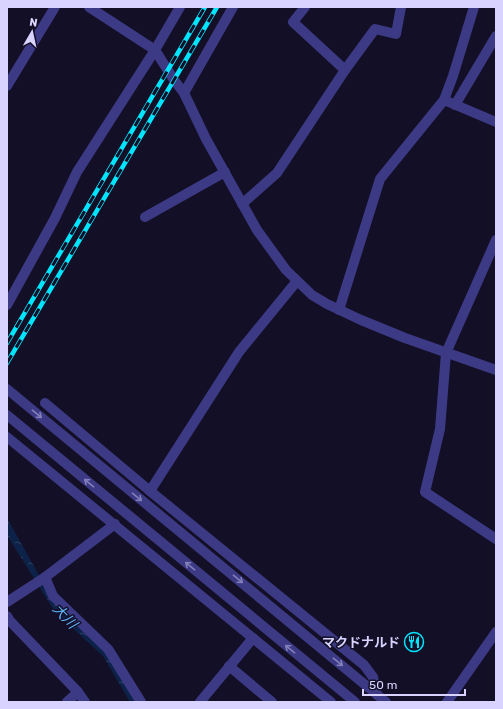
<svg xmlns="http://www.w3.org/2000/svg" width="503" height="709" viewBox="0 0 503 709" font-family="Rubik,'Noto Sans JP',sans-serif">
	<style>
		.water { fill: url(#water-ripples) }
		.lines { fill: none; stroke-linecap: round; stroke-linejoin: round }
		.minor { stroke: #3d3a85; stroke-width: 10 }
		.rail-casing { stroke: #00e5ff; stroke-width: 4.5 }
		.rail { stroke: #130f26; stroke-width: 3; stroke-dasharray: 9; stroke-linecap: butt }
		.oneway { stroke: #837fbc }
		.labels { text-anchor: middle; stroke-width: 3; stroke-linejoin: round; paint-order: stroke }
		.poi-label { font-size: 13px; font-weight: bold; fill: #d9d4ff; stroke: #130f26; text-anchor: end }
		.water-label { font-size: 14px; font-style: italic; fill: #62b6ff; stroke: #130f26 }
	</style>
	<defs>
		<pattern id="water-ripples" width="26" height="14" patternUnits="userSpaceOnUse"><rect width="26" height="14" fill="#0c2248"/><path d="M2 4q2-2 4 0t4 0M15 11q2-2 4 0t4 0" fill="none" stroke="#2f4163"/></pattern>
	</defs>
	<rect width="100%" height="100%" fill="#130f26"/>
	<!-- water -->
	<polygon class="water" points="7,518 55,604 105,652 137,702 130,702 103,656 55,612 7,535"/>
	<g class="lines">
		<!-- minor -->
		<g class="minor">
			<polyline points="89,7 155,50 174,80 184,93 206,139 257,230 286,270 312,295 327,304 361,320 405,338 496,370"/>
			<polyline points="305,7 293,22 345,70 375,29 396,34 401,7"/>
			<polyline points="7,86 55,7"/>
			<polyline points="184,93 233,7"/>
			<polyline points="444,100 453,76 474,7"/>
			<polyline points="455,105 496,36"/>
			<polyline points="242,204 277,173 345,70"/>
			<polyline points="145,217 225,172"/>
			<polyline points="496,240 446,353 440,429 425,492 496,539"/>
			<polyline points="297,281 239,352 150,491 364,665 373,677 377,695"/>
			<polyline points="7,305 55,218 77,172 155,50 180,7"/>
			<polyline points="339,310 380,179 444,100 496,122"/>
			<polyline points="7,389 386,702"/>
			<polyline points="45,403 150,491"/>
			<polyline points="7,415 355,702"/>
			<polyline points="7,437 331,702"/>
			<polyline points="45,577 53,596 108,649 141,702"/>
			<polyline points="7,602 44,578 115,524"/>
			<polyline points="7,616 10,621 78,692 67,702"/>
			<polyline points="229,666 272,702"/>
			<polyline points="78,692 85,702"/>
			<polyline points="200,702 253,638"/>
			<polyline points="447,702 496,632"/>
		</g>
		<!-- rail casing -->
		<g class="rail-casing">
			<g id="rail">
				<polyline points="7,343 205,7"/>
				<polyline points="7,363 217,7"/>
			</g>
		</g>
		<!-- rail -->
		<use href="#rail" class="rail"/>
	</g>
	<!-- one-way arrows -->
	<defs><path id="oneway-shaft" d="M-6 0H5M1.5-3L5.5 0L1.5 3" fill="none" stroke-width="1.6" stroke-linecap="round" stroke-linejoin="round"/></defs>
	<g class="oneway">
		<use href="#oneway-shaft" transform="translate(37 414) rotate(39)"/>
		<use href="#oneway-shaft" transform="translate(89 483) rotate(-141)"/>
		<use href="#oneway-shaft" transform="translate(137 497) rotate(39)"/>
		<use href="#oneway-shaft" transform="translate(190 566) rotate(-141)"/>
		<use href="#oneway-shaft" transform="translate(238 579) rotate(39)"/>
		<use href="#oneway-shaft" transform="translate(290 649) rotate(-141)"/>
		<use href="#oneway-shaft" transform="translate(338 662) rotate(39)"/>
	</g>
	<!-- icons -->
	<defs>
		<g id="restaurant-ring" transform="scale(1)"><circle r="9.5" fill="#130f26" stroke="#00e5ff" stroke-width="1.5"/><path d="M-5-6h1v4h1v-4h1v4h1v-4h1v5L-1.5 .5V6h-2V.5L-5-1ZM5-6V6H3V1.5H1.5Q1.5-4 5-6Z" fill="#00e5ff"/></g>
	</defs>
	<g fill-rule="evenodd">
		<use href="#restaurant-ring" x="414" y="642"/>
	</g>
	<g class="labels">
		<!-- poi labels -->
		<g class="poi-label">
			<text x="400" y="647">マクドナルド</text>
		</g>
		<!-- water labels -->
		<g class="water-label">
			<text transform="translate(65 616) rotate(46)" y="5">大川</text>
		</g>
	</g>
	<!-- border -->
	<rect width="503" height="709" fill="none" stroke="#d9d4ff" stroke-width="16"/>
	<!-- north arrow -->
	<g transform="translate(32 32) rotate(9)" stroke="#130f26" stroke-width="3" paint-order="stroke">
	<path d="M0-3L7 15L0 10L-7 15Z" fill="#d9d4ff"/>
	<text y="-6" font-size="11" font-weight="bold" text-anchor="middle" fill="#d9d4ff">N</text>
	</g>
	<!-- scale -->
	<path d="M363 689v6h102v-6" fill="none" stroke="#d9d4ff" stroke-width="2"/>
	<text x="369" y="689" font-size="12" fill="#d9d4ff" stroke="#130f26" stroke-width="3" paint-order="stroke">50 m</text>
</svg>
